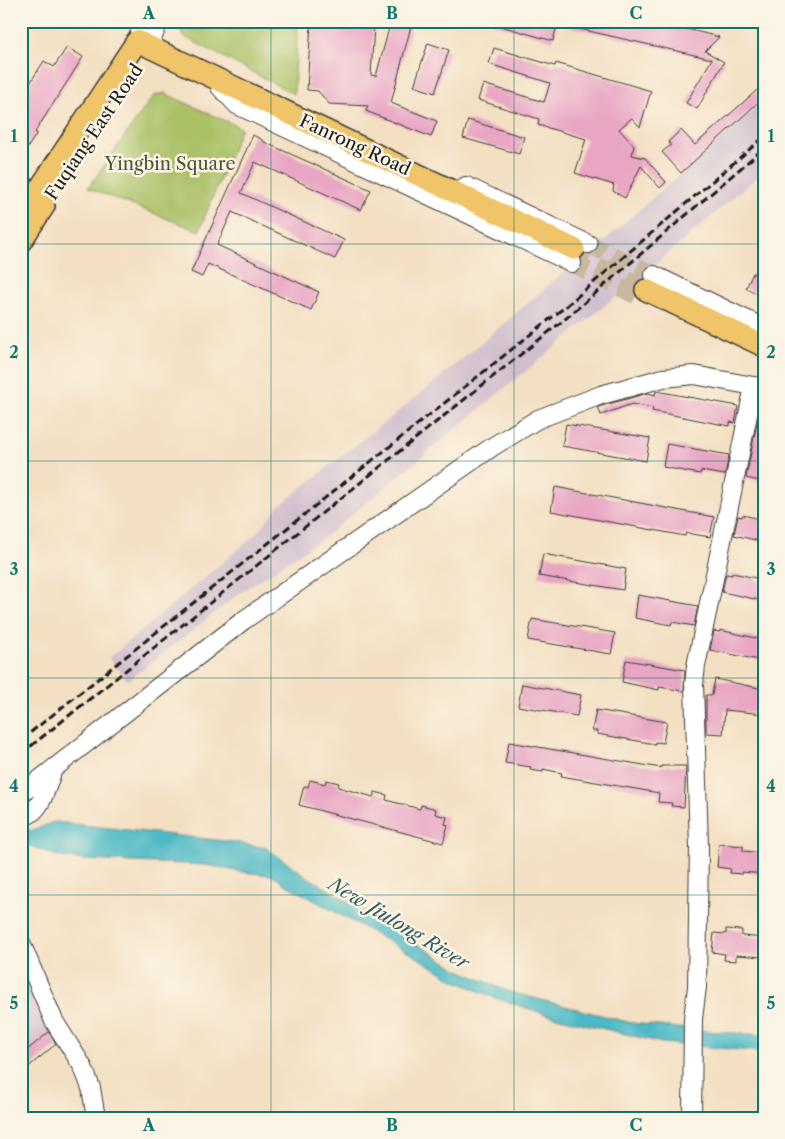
<svg xmlns="http://www.w3.org/2000/svg" width="785" height="1139" viewBox="0 0 785 1139" font-family="'Libre Caslon Text',serif">
	<style>
		.industrial { fill: #d0bdcd }
		.green { fill: #a9c065; stroke: #626e40 }
		.water { fill: #4cb9c5; stroke: #346a70 }
		.building { fill: #e8a6c4 }
		.lines { fill: none; stroke-linecap: round; stroke-linejoin: round }
		.minor-tunnel { stroke: #c8b8a1; stroke-width: 18; stroke-dasharray: 18 9; stroke-linecap: butt }
		.major-tunnel { stroke: #c8b8a1; stroke-width: 21; stroke-dasharray: 21 11; stroke-linecap: butt }
		.minor-casing { stroke: #3c3935; stroke-width: 20 }
		.major-casing { stroke: #3c3935; stroke-width: 24 }
		.minor { stroke: #fff; stroke-width: 18 }
		.major { stroke: #f0c469; stroke-width: 21 }
		.rail { stroke: #1c1c1c; stroke-width: 3; stroke-dasharray: 8 4; stroke-linecap: butt }
		.grid { fill: none; stroke: #0f766e; stroke-width: 1; stroke-opacity: 0.55 }
		.labels { text-anchor: middle; stroke-width: 5; stroke-linejoin: round; paint-order: stroke }
		.street-label { font-size: 18px; fill: #1c1c1c; stroke: #fcf5e5 }
		.park-label { font-size: 18px; fill: #4d5536; stroke: #fcf5e5 }
		.water-label { font-size: 19px; font-style: italic; fill: #2f5b60; stroke: #fcf5e5 }
		.neatline { fill: none; stroke: #0f766e; stroke-width: 2 }
		.grid-label { font-size: 16px; text-anchor: middle; font-weight: bold; fill: #0f766e }
	</style>
	<rect width="100%" height="100%" fill="#fcf5e5"/>
	<filter id="ink" filterUnits="userSpaceOnUse"><feTurbulence type="fractalNoise" baseFrequency=".02" numOctaves="2"/><feDisplacementMap in="SourceGraphic" scale="10" xChannelSelector="R" yChannelSelector="G"/><feConvolveMatrix kernelMatrix="1 2 1 2 8 2 1 2 1" color-interpolation-filters="sRGB"/></filter>
	<filter id="wash" filterUnits="userSpaceOnUse"><feTurbulence type="fractalNoise" baseFrequency=".0096" numOctaves="4" result="noise"/><feDisplacementMap in="SourceGraphic" scale="20" xChannelSelector="R" yChannelSelector="G"/><feGaussianBlur stdDeviation="1.12" result="paint"/><feColorMatrix in="noise" values="0 0 0 0 0 0 0 0 0 0 0 0 0 0 0 0 0 1.4 0 .05"/><feComposite in="paint" operator="in"/></filter>
	<g filter="url(#wash)">
		<rect width="100%" height="100%" fill="#f3dfc2"/>
		<!-- industrial -->
		<g class="industrial">
			<polygon points="764,100 764,171 665,256 326,536 241,592 128,681 109,658 255,535 278,507 439,379 569,268 596,240 604,241"/>
			<polygon points="21,958 60,1044 21,1074"/>
		</g>
		<!-- green -->
		<g class="green">
			<polygon points="179,21 298,21 294,94 183,36 179,29"/>
			<polygon points="164,93 241,128 199,231 88,188 151,99 156,95"/>
		</g>
		<!-- water -->
		<path class="water" d="M57,822L234,842L266,848L308,877L459,970L510,992L632,1023L706,1031L764,1035V1052L662,1043L552,1016L495,998L454,980L415,956L283,883L278,878L271,875L242,872L206,865L84,860L61,857L21,843V829C38,834 43,823 57,822Z"/>
		<g id="blocks">
			<!-- building -->
			<g class="building">
				<polygon points="311,21 374,25 371,75 376,76 391,21 411,26 391,103 437,121 431,137 366,111 368,106 329,104 318,91 307,90"/>
				<polygon points="494,21 543,21 557,25 553,41 494,24"/>
				<polygon points="562,21 654,21 719,37 705,51 724,62 697,109 686,103 712,59 562,25"/>
				<polygon points="428,43 449,50 435,93 414,86"/>
				<polygon points="67,47 83,57 35,132 37,133 21,158 21,97 44,61 54,67"/>
				<polygon points="494,48 555,66 556,63 651,91 640,127 632,118 619,129 634,146 632,155 645,158 666,182 660,188 641,166 625,198 613,191 614,185 575,173 586,139 538,125 539,119 478,100 483,84 544,102 550,83 489,64"/>
				<polygon points="764,84 764,97 681,173 662,152 671,145 668,142 681,130 695,145"/>
				<polygon points="468,120 524,137 519,154 463,138"/>
				<polygon points="253,135 264,141 264,142 371,190 361,210 255,162 241,193 344,240 335,259 232,212 217,245 319,292 311,310 208,264 202,277 191,272"/>
				<polygon points="753,273 764,278 764,297 746,288"/>
				<polygon points="656,391 738,406 735,423 730,422 730,426 719,424 652,411 653,408 632,404 601,415 598,407 648,393 655,395"/>
				<polygon points="761,402 764,402 764,482 746,478"/>
				<polygon points="566,424 650,438 646,461 562,446"/>
				<polygon points="667,444 729,455 725,475 701,471 700,474 663,467"/>
				<polygon points="555,487 714,517 710,537 686,533 685,536 551,511"/>
				<polygon points="743,515 764,520 764,542 734,535 738,516 742,517"/>
				<polygon points="543,554 626,569 623,590 539,576"/>
				<polygon points="732,573 756,578 756,580 764,582 764,601 722,592 726,574 732,575"/>
				<polygon points="638,595 698,606 694,626 672,622 671,625 635,618"/>
				<polygon points="532,619 615,633 611,654 528,640"/>
				<polygon points="720,630 760,639 759,641 764,642 764,661 710,650 714,631 720,632"/>
				<polygon points="626,660 685,670 684,691 659,687 659,690 622,682"/>
				<polygon points="715,679 764,689 764,714 725,710 723,734 706,733 706,695 712,695"/>
				<polygon points="522,684 581,695 577,716 518,706"/>
				<polygon points="596,710 667,722 663,743 655,742 655,744 597,734 597,731 592,731"/>
				<polygon points="509,742 661,768 661,766 686,766 684,807 671,806 672,803 658,802 659,793 561,776 562,773 543,769 543,772 530,770 531,767 505,763"/>
				<polygon points="310,780 325,784 326,780 339,783 338,787 373,797 375,792 387,795 386,800 420,809 421,805 436,809 435,814 447,817 445,824 448,825 443,843 299,805 304,786 308,787"/>
				<polygon points="719,844 743,846 743,851 764,853 764,874 742,872 742,874 730,873 731,869 717,867"/>
				<polygon points="726,929 742,930 742,936 764,938 764,957 736,955 736,961 724,960 725,954 712,952 714,933 726,934"/>
				<polygon points="49,1032 56,1044 21,1073 21,1055"/>
			</g>
		</g>
	</g>
	<g filter="url(#ink)">
		<use href="#blocks" fill-opacity="0" stroke="#3c3935" stroke-width="1"/>
		<g class="lines">
			<!-- minor-tunnel -->
			<g class="minor-tunnel">
				<polyline points="588,244 654,275"/>
				<polyline points="572,263 637,296"/>
			</g>
			<!-- major-tunnel -->
			<polyline class="major-tunnel" points="569,254 646,290"/>
			<!-- minor casing -->
			<g class="minor-casing">
				<g id="minor">
					<polyline points="137,41 144,21"/>
					<polyline points="149,47 159,21"/>
					<polyline points="220,87 237,105 572,263"/>
					<polyline points="466,186 588,244"/>
					<polyline points="654,275 764,328"/>
					<polyline points="21,794 244,620 492,447 538,419 601,395 663,378 694,375 764,388"/>
					<path d="M21,817C42,814 47,785 53,769"/>
					<polyline points="21,943 54,1021 83,1067 91,1088 96,1118"/>
					<polyline points="692,1118 693,1019 697,987 699,847 694,684 696,666 754,386"/>
				</g>
			</g>
			<!-- major casing -->
			<g class="major-casing">
				<g id="major">
					<polyline points="21,217 137,41 574,249"/>
					<polyline points="21,241 44,206"/>
					<polyline points="646,290 764,346"/>
				</g>
			</g>
			<!-- minor -->
			<use href="#minor" class="minor"/>
			<!-- major -->
			<use href="#major" class="major"/>
			<!-- rail -->
			<g class="rail">
				<polyline points="21,740 565,307 764,137"/>
				<polyline points="21,754 570,315 764,148"/>
			</g>
		</g>
	</g>
	<!-- grid -->
	<path class="grid" d="M271,21V1118M514,21V1118M21,244H764M21,461H764M21,678H764M21,895H764"/>
	<g class="labels">
		<!-- street labels -->
		<g class="street-label">
			<text transform="translate(94 132) rotate(-56)" y="6">Fuqiang East Road</text>
			<text transform="translate(355 145) rotate(25)" y="6">Fanrong Road</text>
		</g>
		<!-- park labels -->
		<g class="park-label">
			<text x="170" y="170">Yingbin Square</text>
		</g>
		<!-- water labels -->
		<g class="water-label">
			<text transform="translate(399 923) rotate(31)" y="7">New Jiulong River</text>
		</g>
	</g>
	<!-- margin -->
	<rect width="785" height="1139" fill="none" stroke="#fcf5e5" stroke-width="55"/>
	<rect x="28" y="28" width="730" height="1084" class="neatline"/>
	<g class="grid-label">
		<text x="149" y="19">A</text>
		<text x="392" y="19">B</text>
		<text x="636" y="19">C</text>
		<text x="14" y="142">1</text>
		<text x="771" y="142">1</text>
		<text x="14" y="358">2</text>
		<text x="771" y="358">2</text>
		<text x="14" y="575">3</text>
		<text x="771" y="575">3</text>
		<text x="14" y="792">4</text>
		<text x="771" y="792">4</text>
		<text x="14" y="1009">5</text>
		<text x="771" y="1009">5</text>
		<text x="149" y="1131">A</text>
		<text x="392" y="1131">B</text>
		<text x="636" y="1131">C</text>
	</g>
</svg>
